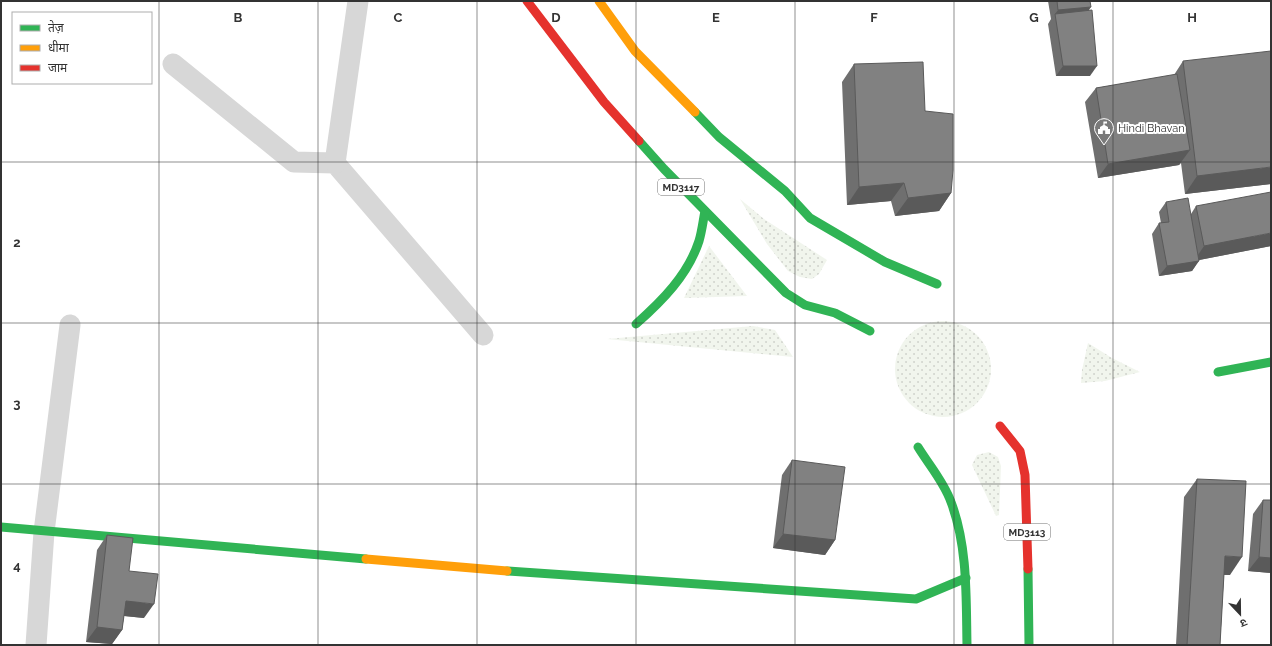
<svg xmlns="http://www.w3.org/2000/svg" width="1272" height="646" viewBox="0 0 1272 646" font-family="Raleway,'Noto Sans Devanagari',sans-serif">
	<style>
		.grass { fill: url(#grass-dots) }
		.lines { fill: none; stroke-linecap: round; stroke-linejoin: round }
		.street { stroke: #d7d7d7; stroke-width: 21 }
		.fast { stroke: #30b455; stroke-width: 9 }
		.slow { stroke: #ff9f0a; stroke-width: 9 }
		.jam { stroke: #e5322d; stroke-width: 9 }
		.wall { fill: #6f6f6f }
		.shaded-wall { fill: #5a5a5a }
		.building { fill: #818181; stroke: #5a5a5a }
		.grid { fill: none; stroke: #333; stroke-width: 1; stroke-opacity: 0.55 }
		.labels { text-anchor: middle; stroke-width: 4; stroke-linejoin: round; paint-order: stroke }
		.shield { fill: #fff; stroke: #707070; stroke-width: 1 }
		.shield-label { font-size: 10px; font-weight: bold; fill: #333 }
		.poi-label { font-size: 11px; fill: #333; stroke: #fff; text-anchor: start }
		.grid-label { font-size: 13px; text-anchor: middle; font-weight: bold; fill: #333; stroke: #fff; stroke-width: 4; stroke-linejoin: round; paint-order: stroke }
	</style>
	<defs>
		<pattern id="grass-dots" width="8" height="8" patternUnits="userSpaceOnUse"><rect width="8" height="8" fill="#f1f5ed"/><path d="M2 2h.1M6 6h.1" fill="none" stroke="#cfd2cc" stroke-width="1.8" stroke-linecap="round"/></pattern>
	</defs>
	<rect width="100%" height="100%" fill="#fff"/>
	<!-- grass -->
	<g class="grass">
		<polygon points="740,199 764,219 827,260 819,274 812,279 800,277 788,271 767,244"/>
		<polygon points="709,246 747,296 684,298"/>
		<circle cx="943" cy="369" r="48"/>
		<polygon points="753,326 775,330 793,357 607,339"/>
		<polygon points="1088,343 1112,358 1140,372 1105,381 1081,383 1082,370"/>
		<polygon points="989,452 998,457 1001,466 999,515 996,516 972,465 977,455"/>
	</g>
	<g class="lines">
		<!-- street -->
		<g class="street">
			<polyline points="173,64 294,162 335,163 483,335"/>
			<polyline points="335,163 358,1"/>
			<polyline points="36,645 44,532 70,325"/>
		</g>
		<!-- fast -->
		<g class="fast">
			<polyline points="695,112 719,137 785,191 810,218 885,262 937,284"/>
			<polyline points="639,141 664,169 786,293 805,305 835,313 870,331"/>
			<path d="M636,324C662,301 688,275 699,241C702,231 703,221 705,211"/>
			<polyline points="1218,372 1271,362"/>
			<path d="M918,447C929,465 944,482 951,502C968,547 966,598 967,645"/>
			<polyline points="1,527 366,559"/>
			<polyline points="1028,569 1029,645"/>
			<polyline points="507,571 916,599 966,578"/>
		</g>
		<!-- slow -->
		<g class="slow">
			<polyline points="599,1 635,51 695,112"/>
			<polyline points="366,559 507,571"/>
		</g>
		<!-- jam -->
		<g class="jam">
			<polyline points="527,1 604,102 639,141"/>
			<polyline points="1000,426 1020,451 1025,475 1028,569"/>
		</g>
	</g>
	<!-- wall -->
	<g class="wall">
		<polygon points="1048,1 1090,1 1089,10 1090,76 1056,76 1048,24 1051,19"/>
		<polygon points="1183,61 1271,184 1185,194 1181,163 1179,165 1098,178 1085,102 1096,88 1174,75"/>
		<polygon points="854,64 925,111 951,193 939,211 895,216 891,201 847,205 842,82"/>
		<polygon points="1166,202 1191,214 1196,206 1271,246 1199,260 1192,271 1159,276 1152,234 1159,223 1161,223 1159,212"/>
		<polygon points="792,460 835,540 825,555 773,548 782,475"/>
		<polygon points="1197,479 1230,575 1224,575 1220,645 1176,645 1184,497"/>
		<polygon points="1263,500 1271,500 1271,573 1248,571 1253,514"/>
		<polygon points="107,535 129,571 144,618 124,616 122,630 112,644 86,642 97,550"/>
	</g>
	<!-- shaded-wall -->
	<g class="shaded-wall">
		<polygon points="1091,7 1084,17 1055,14 1058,10"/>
		<polygon points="1063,66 1097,66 1090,76 1056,76"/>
		<polygon points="1190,150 1179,165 1098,178 1108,164"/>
		<polygon points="1271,167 1271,184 1185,194 1197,176"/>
		<polygon points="904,183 891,201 847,205 859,187"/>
		<polygon points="951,193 939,211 895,216 908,198"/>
		<polygon points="1271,233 1271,246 1194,261 1204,246"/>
		<polygon points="1199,261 1192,271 1159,276 1167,266"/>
		<polygon points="783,534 835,540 825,555 773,548"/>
		<polygon points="1225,556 1242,557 1230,575 1212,574"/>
		<polygon points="1259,557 1271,558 1271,573 1248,571"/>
		<polygon points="126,601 154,604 144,618 115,615"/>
		<polygon points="97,627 122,630 112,644 86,642"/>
	</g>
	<!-- building -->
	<g class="building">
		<polygon points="1057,1 1090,1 1091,7 1058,10"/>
		<polygon points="1092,10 1097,66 1063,66 1055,14"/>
		<polygon points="1271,51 1271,167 1197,176 1183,61"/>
		<polygon points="923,62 925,111 953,114 953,170 951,193 908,198 904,183 859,187 854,64"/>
		<polygon points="1177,74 1190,150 1108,164 1096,88"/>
		<polygon points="1271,192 1271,233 1204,246 1196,206"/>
		<polygon points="1188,198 1199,261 1167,266 1159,223 1169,222 1166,202"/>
		<polygon points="792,460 845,467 835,540 783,534"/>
		<polygon points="1197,479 1246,481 1242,557 1225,556 1220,645 1187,645"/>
		<polygon points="1263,500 1271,500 1271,558 1259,557"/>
		<polygon points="107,535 133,538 129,571 158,574 154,604 126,601 122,630 97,627"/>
	</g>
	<!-- grid -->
	<path class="grid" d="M159,1V645M318,1V645M477,1V645M636,1V645M795,1V645M954,1V645M1113,1V645M1,162H1271M1,323H1271M1,484H1271"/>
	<!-- icons -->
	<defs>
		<g id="civic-pin" transform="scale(1)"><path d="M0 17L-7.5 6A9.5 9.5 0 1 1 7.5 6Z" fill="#7a7a7a" stroke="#fff"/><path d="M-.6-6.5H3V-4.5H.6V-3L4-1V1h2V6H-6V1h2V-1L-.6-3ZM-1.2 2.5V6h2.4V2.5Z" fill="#fff"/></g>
	</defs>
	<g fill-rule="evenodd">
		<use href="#civic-pin" x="1104" y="128"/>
	</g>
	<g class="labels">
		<!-- shield labels -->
		<g class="shield">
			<rect x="658" y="179" width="46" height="16" rx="3"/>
			<rect x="1004" y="524" width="46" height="16" rx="3"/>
		</g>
		<g class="shield-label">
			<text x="681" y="191">MD3117</text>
			<text x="1027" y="536">MD3113</text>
		</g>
		<!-- poi labels -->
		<g class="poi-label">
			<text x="1118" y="132">Hindi Bhavan</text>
		</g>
	</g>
	<g class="grid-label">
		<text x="238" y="22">B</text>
		<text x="398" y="22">C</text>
		<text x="556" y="22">D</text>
		<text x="716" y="22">E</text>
		<text x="874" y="22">F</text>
		<text x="1034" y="22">G</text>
		<text x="1192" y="22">H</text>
		<text x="17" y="247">2</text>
		<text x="17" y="408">3</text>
		<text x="17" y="570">4</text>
	</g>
	<!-- border -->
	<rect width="1272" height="646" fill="none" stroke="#333333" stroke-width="4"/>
	<!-- legend -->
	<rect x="12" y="12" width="140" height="72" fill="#ffffff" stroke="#adadad"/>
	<rect x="20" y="25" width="20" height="6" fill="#30b455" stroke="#adadad"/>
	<text x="48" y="32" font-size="12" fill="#333333">तेज़</text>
	<rect x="20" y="45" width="20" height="6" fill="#ff9f0a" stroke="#adadad"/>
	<text x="48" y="52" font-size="12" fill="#333333">धीमा</text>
	<rect x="20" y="65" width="20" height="6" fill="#e5322d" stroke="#adadad"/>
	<text x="48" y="72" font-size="12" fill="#333333">जाम</text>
	<!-- north arrow -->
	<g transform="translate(1240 614) rotate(158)" stroke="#ffffff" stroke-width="3" paint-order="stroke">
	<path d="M0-3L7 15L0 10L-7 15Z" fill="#333333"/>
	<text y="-6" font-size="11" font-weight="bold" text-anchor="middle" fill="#333333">उ</text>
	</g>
</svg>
